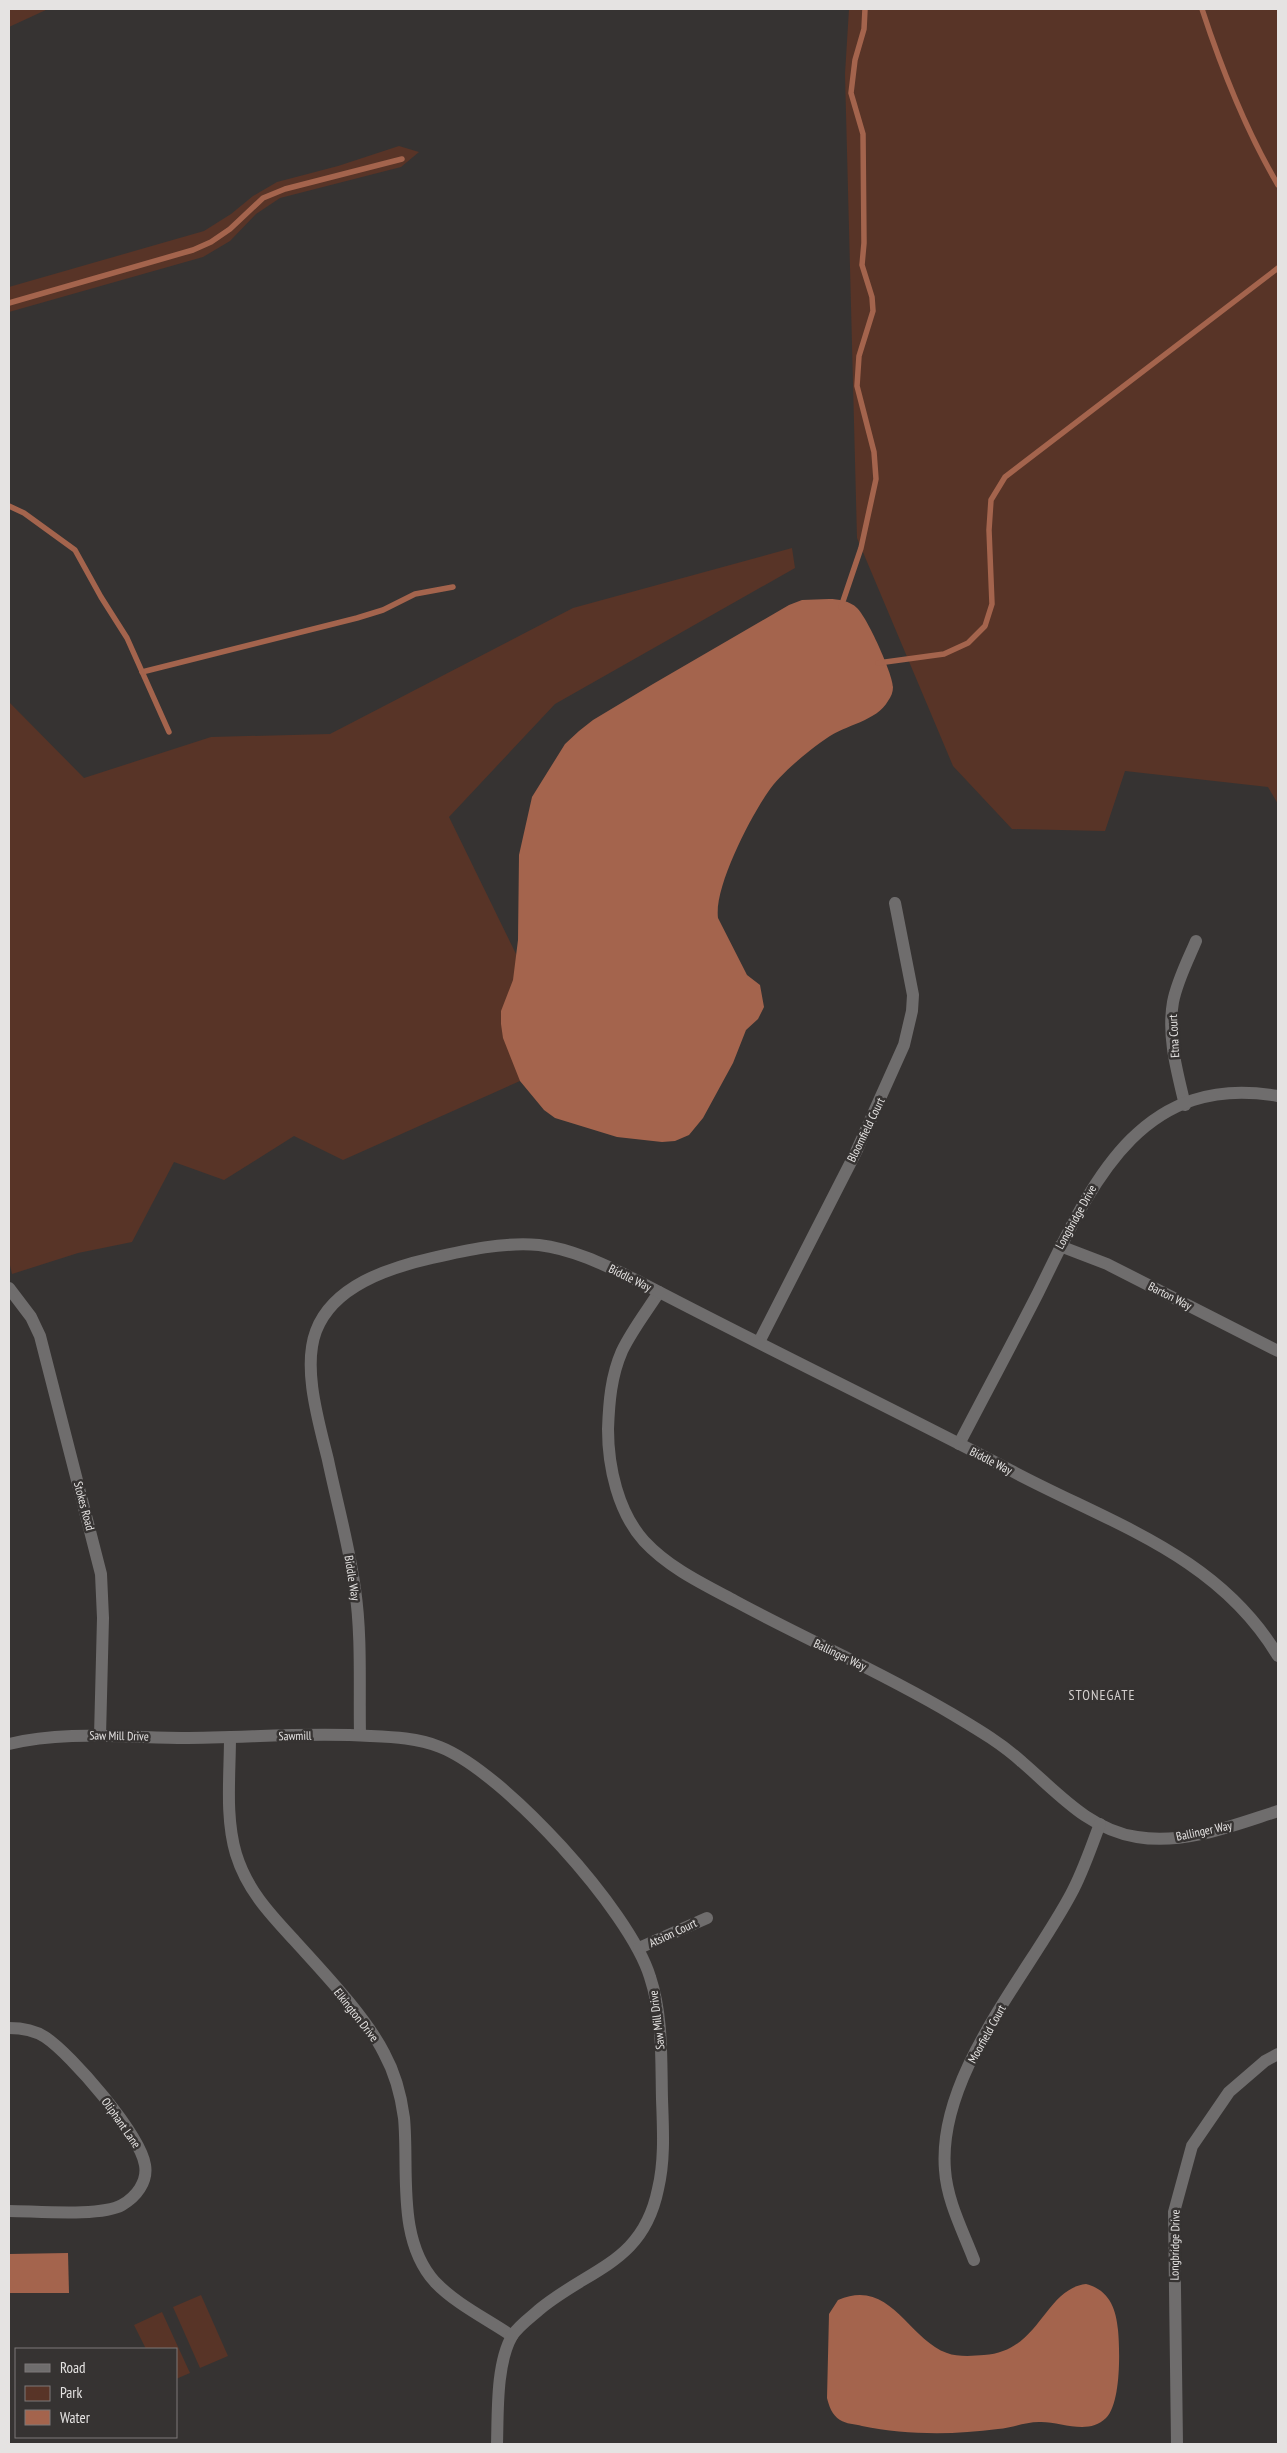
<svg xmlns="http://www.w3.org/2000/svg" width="1287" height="2453" viewBox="0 0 1287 2453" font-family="'PT Sans Narrow',sans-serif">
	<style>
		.green { fill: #583427 }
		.water { fill: #a4644d }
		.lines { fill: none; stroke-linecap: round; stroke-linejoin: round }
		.stream { stroke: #a4644d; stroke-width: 5.5 }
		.minor { stroke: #6f6d6d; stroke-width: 12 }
		.labels { text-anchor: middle; stroke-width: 5; stroke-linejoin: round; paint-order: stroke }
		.street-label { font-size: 12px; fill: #e5e3e2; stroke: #363332 }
		.neighbourhood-label { font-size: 14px; letter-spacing: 1px; fill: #d5d1cf; stroke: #363332 }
	</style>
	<rect width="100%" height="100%" fill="#363332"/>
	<!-- green -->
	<g class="green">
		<polygon points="9,9 48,9 9,27"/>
		<polygon points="849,9 1278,9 1278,804 1268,787 1125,771 1105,831 1012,829 953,766 857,538 845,74"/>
		<polygon points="399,146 419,152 401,167 280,198 256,214 230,241 203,257 9,312 9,287 204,231 231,214 253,196 277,182 338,166"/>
		<polygon points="792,548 795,568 555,704 449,817 516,954 520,1081 343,1160 294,1136 224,1180 174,1162 132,1242 78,1253 12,1274 9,1261 9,702 84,778 211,737 330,734 573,608"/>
		<polygon points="201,2295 228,2356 200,2368 173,2307"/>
		<polygon points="162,2312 190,2373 176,2379 176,2349 146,2349 134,2325"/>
	</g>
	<!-- water -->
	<g class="water">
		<path d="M829,599C838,599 850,601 857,608C867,617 893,674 893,687C893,692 891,697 888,701C877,721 845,725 827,738C809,750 780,774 768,792C750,818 714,887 718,918L747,975L760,985L764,1007L758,1019L746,1030L733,1063L703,1118L689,1135L675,1141L662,1142L617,1137L555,1118L544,1110L520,1081L503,1038L501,1024V1011L513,980L518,940L519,855L532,797L565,744L579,731L593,720L653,684L789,605L802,600Z"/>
		<polygon points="68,2253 69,2293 9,2293 9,2254"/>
		<path d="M1086,2284C1109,2290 1116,2308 1118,2330C1120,2351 1121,2403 1106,2418C1088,2436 1060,2421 1039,2422C1025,2422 1012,2428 998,2429C953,2435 906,2435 862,2426C855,2424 846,2424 840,2420C832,2415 829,2406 827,2398L829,2314L838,2300C890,2277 907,2338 947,2353C957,2357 973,2356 984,2355C1040,2352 1044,2289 1086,2284Z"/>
	</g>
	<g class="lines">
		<!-- stream -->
		<g class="stream">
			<path d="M1202,9C1222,70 1245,129 1278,185"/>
			<polyline points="9,303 193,250 211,242 230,229 263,198 285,189 402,159"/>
			<polyline points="9,506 24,513 75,550 101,597 127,638 169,732"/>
			<polyline points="841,607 861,548 876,479 874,452 857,386 859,356 873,311 872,297 862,265 864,243 863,134 851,93 855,60 864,29 865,9"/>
			<polyline points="878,663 944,654 968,643 985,626 992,604 989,530 991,500 1005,477 1278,268"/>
			<polyline points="142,672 357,618 383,610 415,594 453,587"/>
		</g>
		<!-- minor -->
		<g class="minor">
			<path d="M1185,1105C1177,1071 1167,1037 1173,1002C1177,981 1188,960 1196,941"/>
			<polyline points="1060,1246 1107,1264 1278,1351"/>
			<polyline points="9,1288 31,1317 40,1336 101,1574 103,1618 100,1736"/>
			<path d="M659,1292C647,1311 632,1330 622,1351C611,1376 609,1402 608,1429C608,1467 618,1512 644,1541C669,1568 703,1584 735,1601C807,1640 882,1672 952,1714C977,1729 1001,1743 1022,1762C1057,1792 1089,1830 1137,1837C1185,1845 1234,1825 1278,1811"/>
			<polyline points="759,1342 856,1152 904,1045 912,1011 913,995 895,903"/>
			<path d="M959,1444C985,1394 1012,1344 1038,1293C1089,1190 1137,1071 1278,1096"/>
			<path d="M360,1735C359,1687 362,1637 355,1589C349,1545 337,1503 328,1460C319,1423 302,1368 316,1331C333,1286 388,1268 432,1258C467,1250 502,1242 539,1245C574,1249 609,1267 640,1282C762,1346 887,1406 1010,1470C1109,1523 1217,1554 1278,1656"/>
			<path d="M230,1737C230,1775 225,1817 236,1854C247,1890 270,1914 295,1941C323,1972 366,2017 384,2053C395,2073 401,2095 404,2118C409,2170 396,2239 435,2282C456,2304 487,2319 512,2336"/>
			<path d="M9,1744C66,1730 124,1738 182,1738C245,1738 308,1732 370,1736C393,1737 418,1738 440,1747C504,1772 630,1911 650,1977C663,2016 661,2058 662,2099C663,2128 665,2160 658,2189C643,2263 590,2268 540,2309C531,2317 518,2326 512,2336C496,2364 498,2413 497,2444"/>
			<polyline points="639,1948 707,1918"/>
			<path d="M9,2028C21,2028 34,2030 45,2037C72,2055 140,2134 145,2165C148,2182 136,2197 122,2205C101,2217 35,2211 9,2211"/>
			<path d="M974,2260C963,2231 947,2201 945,2170C937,2075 1028,1975 1071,1894C1083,1872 1091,1847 1100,1824"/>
			<polyline points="1177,2444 1174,2212 1192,2146 1229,2092 1265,2061 1278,2054"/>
		</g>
	</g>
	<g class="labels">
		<!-- street labels -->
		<g class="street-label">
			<text transform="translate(1174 1036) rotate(-93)" y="4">Etna Court</text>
			<text transform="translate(866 1130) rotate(-64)" y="4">Bloomfield Court</text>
			<text transform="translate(1076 1217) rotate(-61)" y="4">Longbridge Drive</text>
			<text transform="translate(630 1278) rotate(26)" y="4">Biddle Way</text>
			<text transform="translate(1170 1296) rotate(27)" y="4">Barton Way</text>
			<text transform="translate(991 1461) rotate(27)" y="4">Biddle Way</text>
			<text transform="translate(84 1506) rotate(75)" y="4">Stokes Road</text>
			<text transform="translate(352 1578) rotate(81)" y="4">Biddle Way</text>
			<text transform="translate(840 1655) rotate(26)" y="4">Ballinger Way</text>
			<text transform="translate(119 1736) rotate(1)" y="4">Saw Mill Drive</text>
			<text transform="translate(295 1736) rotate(-1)" y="4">Sawmill</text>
			<text transform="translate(1204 1831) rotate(-12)" y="4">Ballinger Way</text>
			<text transform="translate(673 1933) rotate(-25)" y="4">Atsion Court</text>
			<text transform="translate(356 2015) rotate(52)" y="4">Elkington Drive</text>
			<text transform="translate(657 2020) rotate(-97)" y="4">Saw Mill Drive</text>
			<text transform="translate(987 2034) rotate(-61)" y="4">Moorfield Court</text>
			<text transform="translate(121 2123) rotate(55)" y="4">Oliphant Lane</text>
			<text transform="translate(1175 2245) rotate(-89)" y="4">Longbridge Drive</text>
		</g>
		<!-- neighbourhood labels -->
		<g class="neighbourhood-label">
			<text x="1102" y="1700">STONEGATE</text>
		</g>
	</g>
	<!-- border -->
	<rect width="1287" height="2453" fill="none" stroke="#e5e3e2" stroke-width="20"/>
	<!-- legend -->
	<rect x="15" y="2348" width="162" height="90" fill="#363332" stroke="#7c7978"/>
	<rect x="25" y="2364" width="25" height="8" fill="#6f6d6d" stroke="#7c7978"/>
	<text x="60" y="2373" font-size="15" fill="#e5e3e2">Road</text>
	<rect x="25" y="2386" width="25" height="15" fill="#583427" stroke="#7c7978"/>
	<text x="60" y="2398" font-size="15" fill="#e5e3e2">Park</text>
	<rect x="25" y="2410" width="25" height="15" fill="#a4644d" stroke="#7c7978"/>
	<text x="60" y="2423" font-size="15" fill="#e5e3e2">Water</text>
</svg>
